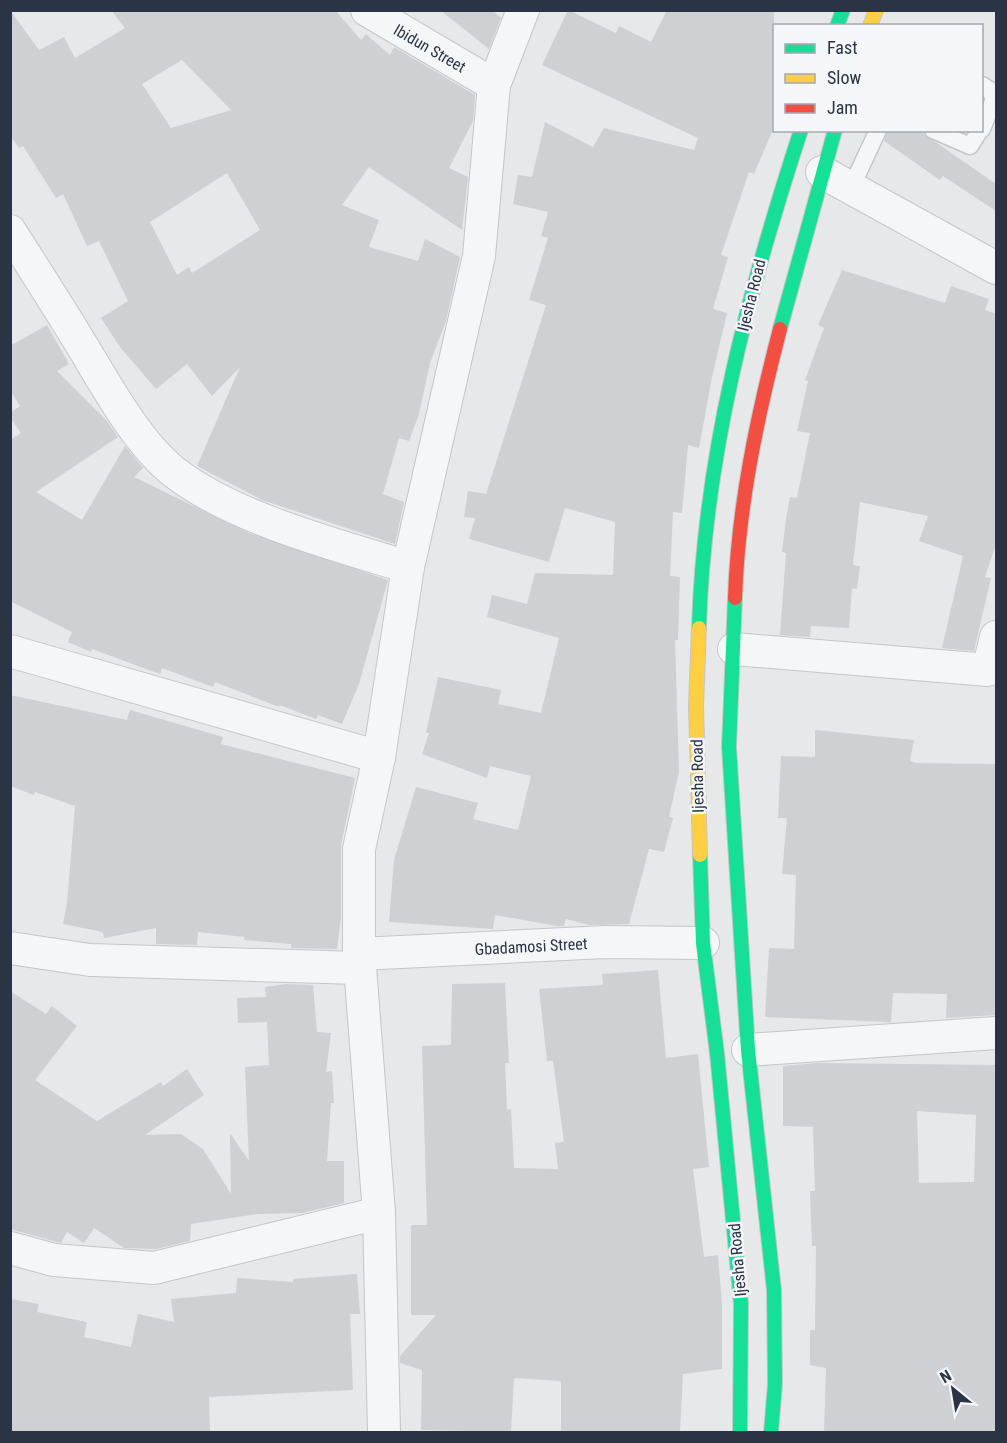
<svg xmlns="http://www.w3.org/2000/svg" width="1007" height="1443" viewBox="0 0 1007 1443" font-family="'Roboto Condensed',sans-serif">
	<style>
		.building { fill: #ced0d3; fill-rule: evenodd }
		.lines { fill: none; stroke-linecap: round; stroke-linejoin: round }
		.lane-casing { stroke: #c4c6c8; stroke-width: 19 }
		.street-casing { stroke: #c4c6c8; stroke-width: 34 }
		.fast-casing { stroke: #c4c6c8; stroke-width: 16 }
		.slow-casing { stroke: #c4c6c8; stroke-width: 16 }
		.jam-casing { stroke: #c4c6c8; stroke-width: 16 }
		.lane { stroke: #f5f6f7; stroke-width: 16 }
		.street { stroke: #f5f6f7; stroke-width: 32 }
		.fast { stroke: #16e098; stroke-width: 14 }
		.slow { stroke: #ffcf43; stroke-width: 14 }
		.jam { stroke: #f24e42; stroke-width: 14 }
		.labels { text-anchor: middle; stroke-width: 5; stroke-linejoin: round; paint-order: stroke }
		.street-label { font-size: 16px; fill: #2b3445; stroke: #f4f6f9 }
	</style>
	<rect width="100%" height="100%" fill="#e6e8ea"/>
	<!-- building -->
	<g class="building">
		<path d="M10,10L39,50L64,37L75,58L125,28L111,10H335L361,40L366,34L390,55L394,47L475,95L473,121L449,168L468,177L462,230L369,167L342,205L379,220L369,247L418,261L425,239L460,257L446,321L430,363L419,414L409,441L399,438L383,494L404,502L395,544L262,500L197,466L240,367L212,396L187,364L156,389L120,347L101,318L128,301L99,241L87,246L63,194L56,198L23,146L19,148L10,135ZM182,60L231,110L171,128L142,84ZM227,173L260,230L192,273L189,267L177,275L150,222Z"/>
		<polygon points="440,10 492,10 501,18 489,49"/>
		<polygon points="568,10 616,33 619,26 651,42 667,10 774,10 774,127 754,174 749,172 721,255 728,257 713,309 727,313 712,377 699,448 688,445 682,513 673,512 670,576 680,577 678,640 675,640 679,772 669,817 673,818 664,852 649,849 629,924 589,925 566,919 564,926 557,926 495,915 493,929 389,922 394,860 416,787 478,803 473,819 518,830 531,776 490,766 487,778 422,754 429,733 426,733 438,677 501,690 498,704 541,713 559,638 487,617 492,595 527,604 535,573 613,575 615,522 565,508 549,562 469,539 475,518 464,517 468,491 486,494 546,305 529,300 548,238 541,236 548,212 513,204 518,175 532,177 545,122 593,147 604,128 694,150 698,138 542,65"/>
		<polygon points="888,130 918,130 996,184 996,211 943,176 940,180 884,141"/>
		<polygon points="842,270 945,303 951,286 989,299 985,310 996,314 996,544 985,577 991,578 974,651 942,648 963,556 919,541 928,516 860,502 853,565 860,566 857,589 852,588 849,628 811,626 810,637 780,635 786,553 782,552 786,519 790,497 797,498 810,433 797,431 808,381 805,380 824,328 818,325"/>
		<polygon points="47,325 69,364 57,371 106,420 118,437 36,492 82,520 125,446 143,468 134,477 249,533 388,580 359,684 342,724 318,715 316,719 280,705 279,707 215,682 213,687 162,668 160,674 92,649 91,652 68,642 72,632 10,601 10,440 21,433 10,417 10,413 20,406 10,390 10,346"/>
		<polygon points="10,695 127,720 130,710 223,737 221,744 355,778 341,845 341,918 337,949 291,948 291,944 244,940 245,937 198,932 197,945 156,944 156,928 104,938 103,932 63,924 67,903 75,806 35,792 34,795 10,786"/>
		<polygon points="815,730 914,740 910,761 916,763 996,764 996,1015 946,1018 947,994 893,993 891,1022 765,1017 769,948 794,949 796,875 782,874 787,818 778,818 781,756 815,757"/>
		<polygon points="658,970 666,1058 698,1054 709,1167 693,1169 704,1257 718,1255 722,1304 722,1369 683,1374 680,1432 561,1432 561,1381 514,1378 511,1432 421,1430 422,1370 400,1363 400,1356 436,1315 411,1315 411,1225 427,1225 422,1046 451,1045 452,984 505,983 509,1063 505,1063 507,1110 511,1109 514,1168 558,1169 555,1143 564,1142 553,1061 547,1061 539,989 603,985 602,974"/>
		<polygon points="286,984 313,985 317,1032 331,1033 326,1072 332,1071 334,1103 331,1103 327,1161 344,1161 344,1203 302,1213 257,1214 191,1224 190,1241 156,1249 124,1248 94,1228 84,1243 67,1232 61,1243 10,1229 10,991 46,1014 52,1006 77,1026 35,1080 97,1121 161,1082 163,1086 187,1069 204,1095 145,1135 181,1134 203,1149 231,1194 230,1133 249,1161 245,1067 269,1065 267,1022 238,1023 237,998 266,997 265,987"/>
		<path d="M817,1063L996,1065V1432H824L826,1368L810,1365V1330H815L816,1246H812L810,1191H815L813,1127L783,1126V1066ZM917,1111L976,1115L974,1182L919,1183Z"/>
		<polygon points="357,1274 360,1314 350,1314 353,1390 209,1397 210,1432 10,1432 10,1299 39,1304 37,1312 87,1322 84,1337 131,1347 138,1314 174,1322 171,1299 236,1293 237,1278 293,1282 293,1279"/>
	</g>
	<g class="lines">
		<!-- lane casing -->
		<g class="lane-casing">
			<g id="lane">
				<polyline points="982,85 990,90 994,99 982,129"/>
				<polyline points="933,130 970,146 980,130"/>
				<polyline points="851,188 878,130"/>
			</g>
		</g>
		<!-- street casing -->
		<g class="street-casing">
			<g id="street">
				<polyline points="367,10 494,85"/>
				<polyline points="822,172 996,268"/>
				<path d="M10,231C33,267 56,303 78,339C104,381 135,441 174,472C233,518 336,545 408,567"/>
				<polyline points="734,649 988,670 996,637"/>
				<polyline points="10,651 379,757"/>
				<polyline points="10,948 90,960 359,968"/>
				<polyline points="359,954 606,942 703,943"/>
				<polyline points="748,1050 996,1033"/>
				<polyline points="10,1248 54,1260 154,1268 379,1213"/>
				<polyline points="384,1432 379,1213 359,954 359,849 379,757 408,567 479,256 494,85 523,10"/>
			</g>
		</g>
		<!-- fast casing -->
		<g class="fast-casing">
			<g id="fast">
				<polyline points="837,26 843,10"/>
				<polyline points="780,329 835,130"/>
				<polyline points="735,598 729,747 748,1050 774,1290 775,1384 771,1432"/>
				<path d="M699,628C704,457 748,292 801,130"/>
				<polyline points="700,855 703,943 717,1053 741,1304 740,1432"/>
			</g>
		</g>
		<!-- slow casing -->
		<g class="slow-casing">
			<g id="slow">
				<polyline points="870,26 876,10"/>
				<polyline points="699,628 696,705 700,855"/>
			</g>
		</g>
		<!-- jam casing -->
		<g class="jam-casing">
			<path id="jam" d="M735,598C738,507 757,417 780,329"/>
		</g>
		<!-- lane -->
		<use href="#lane" class="lane"/>
		<!-- street -->
		<use href="#street" class="street"/>
		<!-- fast -->
		<use href="#fast" class="fast"/>
		<!-- slow -->
		<use href="#slow" class="slow"/>
		<!-- jam -->
		<use href="#jam" class="jam"/>
	</g>
	<g class="labels">
		<!-- street labels -->
		<g class="street-label">
			<text transform="translate(430 48) rotate(30)" y="6">Ibidun Street</text>
			<text transform="translate(751 295) rotate(-76)" y="6">Ijesha Road</text>
			<text transform="translate(697 776) rotate(-91)" y="6">Ijesha Road</text>
			<text transform="translate(531 946) rotate(-3)" y="6">Gbadamosi Street</text>
			<text transform="translate(737 1260) rotate(-95)" y="6">Ijesha Road</text>
		</g>
	</g>
	<!-- border -->
	<rect width="1007" height="1443" fill="none" stroke="#2b3445" stroke-width="24"/>
	<!-- legend -->
	<rect x="773" y="24" width="210" height="108" fill="#f4f6f9" stroke="#a4a8b1" stroke-width="1.5"/>
	<rect x="785" y="44" width="30" height="9" fill="#16e098" stroke="#a4a8b1" stroke-width="1.5"/>
	<text x="827" y="54" font-size="18" fill="#2b3445">Fast</text>
	<rect x="785" y="74" width="30" height="9" fill="#ffcf43" stroke="#a4a8b1" stroke-width="1.5"/>
	<text x="827" y="84" font-size="18" fill="#2b3445">Slow</text>
	<rect x="785" y="104" width="30" height="9" fill="#f24e42" stroke="#a4a8b1" stroke-width="1.5"/>
	<text x="827" y="114" font-size="18" fill="#2b3445">Jam</text>
	<!-- north arrow -->
	<g transform="translate(953 1389) rotate(330)" stroke="#f4f6f9" stroke-width="4.5" paint-order="stroke">
	<path d="M0-4.5L10 22L0 15L-10 22Z" fill="#2b3445"/>
	<text y="-9" font-size="16" font-weight="bold" text-anchor="middle" fill="#2b3445">N</text>
	</g>
</svg>
